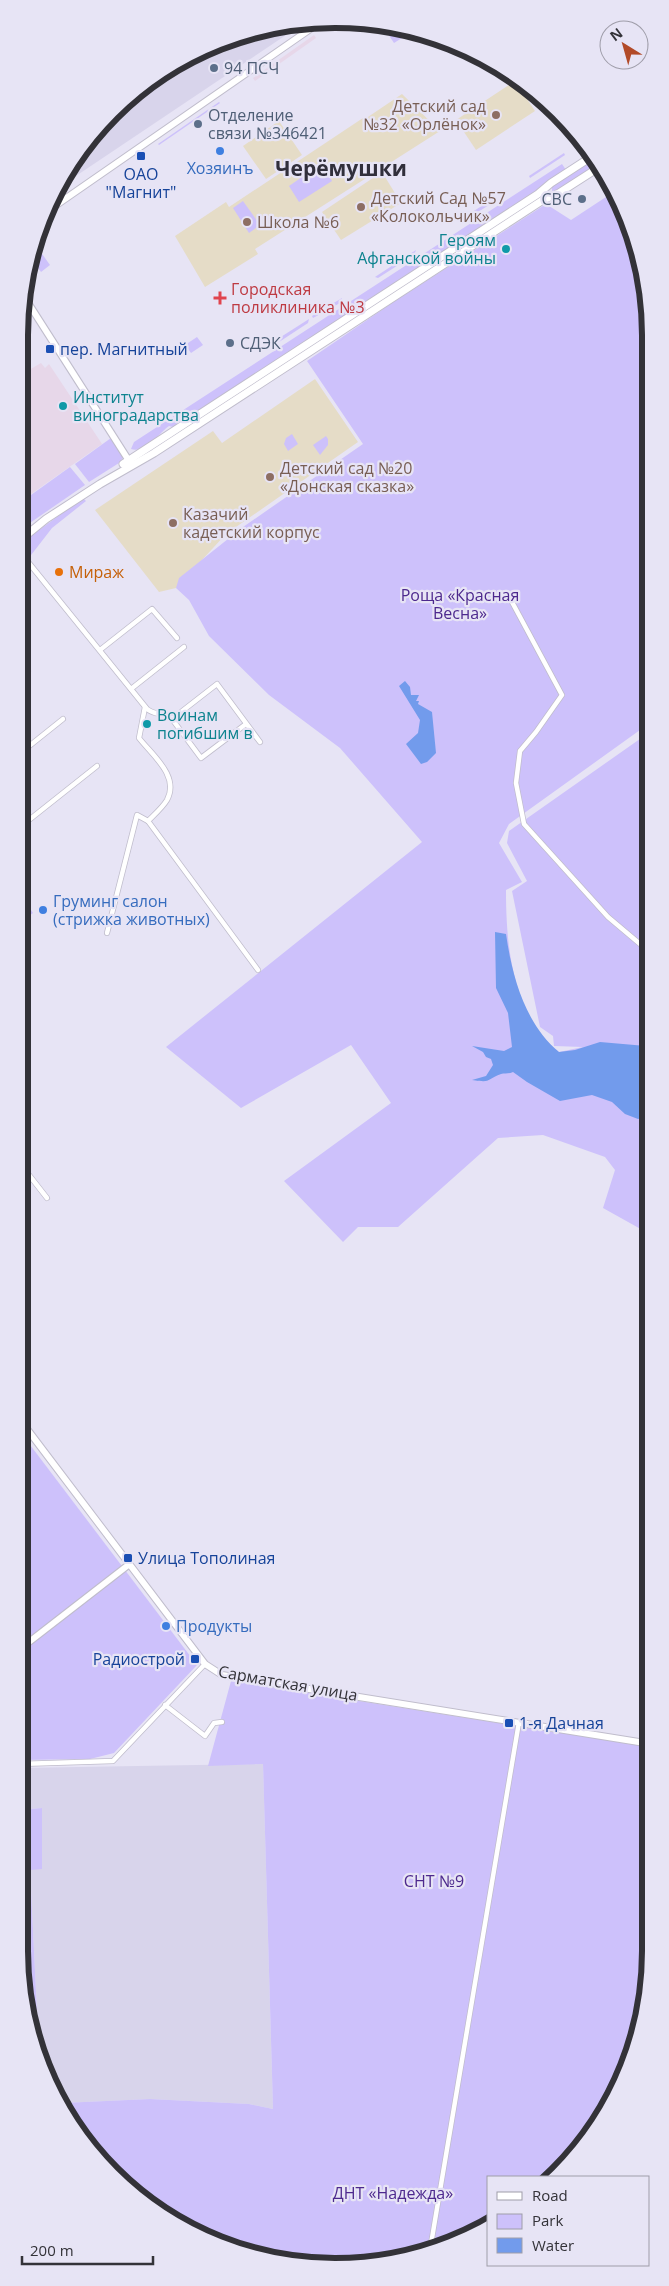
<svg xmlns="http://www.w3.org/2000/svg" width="669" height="2286" viewBox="0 0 669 2286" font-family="'Open Sans',sans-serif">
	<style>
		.commercial { fill: #e7d7e9 }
		.built { fill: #d8d4eb }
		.education { fill: #e5dcc7 }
		.green { fill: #cdc1fb }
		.water { fill: #729bec }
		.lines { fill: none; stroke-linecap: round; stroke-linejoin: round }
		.street-casing { stroke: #c0bdcc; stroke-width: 6 }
		.secondary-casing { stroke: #c0bdcc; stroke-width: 8 }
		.primary-casing { stroke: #c0bdcc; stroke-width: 9 }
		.street { stroke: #fff; stroke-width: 4.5 }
		.secondary { stroke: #fff; stroke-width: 6 }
		.primary { stroke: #fff; stroke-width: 7 }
		.service-dot { fill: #5c6f8a; stroke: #e7e4f5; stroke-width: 2 }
		.education-dot { fill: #8d6e63; stroke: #e7e4f5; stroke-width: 2 }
		.shop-dot { fill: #3f7fe0; stroke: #e7e4f5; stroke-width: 2 }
		.transit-dot { fill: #1a4fb4; stroke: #e7e4f5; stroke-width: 2 }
		.culture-dot { fill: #0f9aa8; stroke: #e7e4f5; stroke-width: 2 }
		.health-dot { fill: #e0444e; stroke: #e7e4f5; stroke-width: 2 }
		.food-dot { fill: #e8710a; stroke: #e7e4f5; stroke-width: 2 }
		.labels { text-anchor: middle; stroke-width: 4.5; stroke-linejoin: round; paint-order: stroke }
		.service-label { font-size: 16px; fill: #4e5e75; stroke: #e7e4f5; text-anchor: start }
		.education-label { font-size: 16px; fill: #785e54; stroke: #e7e4f5; text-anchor: start }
		.shop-label { font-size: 16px; fill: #366cbe; stroke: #e7e4f5; text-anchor: start }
		.transit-label { font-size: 16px; fill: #164399; stroke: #e7e4f5; text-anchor: start }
		.culture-label { font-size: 16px; fill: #0d838f; stroke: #e7e4f5; text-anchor: start }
		.health-label { font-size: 16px; fill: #be3a42; stroke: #e7e4f5; text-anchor: start }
		.food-label { font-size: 16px; fill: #c56008; stroke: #e7e4f5; text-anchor: start }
		.park-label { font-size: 16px; fill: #4d298e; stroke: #e7e4f5 }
		.street-label { font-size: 16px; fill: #333238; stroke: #e7e4f5 }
		.district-label { font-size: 21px; font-weight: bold; fill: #312f3b; stroke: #e7e4f5 }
		.rim { fill: none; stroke: #333238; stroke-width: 6 }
	</style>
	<rect width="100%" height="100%" fill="#e7e4f5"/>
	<!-- commercial -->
	<g class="commercial">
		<polygon points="314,35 316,38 255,81 253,78"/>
		<polygon points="41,363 45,368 49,364 102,444 24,499 24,373"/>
	</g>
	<!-- built -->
	<g class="built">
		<polygon points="273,25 301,25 61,186 72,159 159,72"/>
		<polygon points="263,1764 273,2109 249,2104 150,2099 62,2103 43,2072 39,2052 30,1869 42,1868 42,1808 19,1810 19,1768"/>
	</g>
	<!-- education -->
	<g class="education">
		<polygon points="515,81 535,111 476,150 456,120"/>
		<polygon points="402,94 440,131 255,249 258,254 205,287 175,236 226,202 229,207 363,118 365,119"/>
		<polygon points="279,121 302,155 266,179 243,146"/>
		<polygon points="382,172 401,203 341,240 322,212"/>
		<polygon points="315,379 358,442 226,534 176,588 159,592 95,510 213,431 222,443"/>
	</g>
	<!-- green -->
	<g class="green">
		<polygon points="382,25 396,25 413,31 394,43"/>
		<polygon points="525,86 550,106 541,112"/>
		<polygon points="219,102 220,103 159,145 158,144"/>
		<polygon points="564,153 565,155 530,178 529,176"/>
		<polygon points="592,159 597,166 556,192 552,191 552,186"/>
		<polygon points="321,164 332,181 299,202 289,186"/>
		<path d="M562,164L566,170L538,191L173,427L169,426C159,433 146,454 131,449L134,442Z"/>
		<path d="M609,183L618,195L648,294L647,725L509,824L499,843L522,882L506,890C506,946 512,1014 559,1052L583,1047L554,1046L553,1036L540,1027L512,891L527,881L507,843L509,831L647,734L646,1232L603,1208L615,1170L605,1157L543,1135L498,1138L398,1227H358L343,1242L284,1181L391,1103L351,1045L241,1108L166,1047L422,842L340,748L269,695L209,636L189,600L176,588L179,578L243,527L363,444L307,361L392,303L546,204L571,220L606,197Z"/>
		<polygon points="544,193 546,196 160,446 159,444"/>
		<polygon points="243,201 260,225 249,233 233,208"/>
		<polygon points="488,202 489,205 461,223 458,221"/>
		<polygon points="416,250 414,255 378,278 375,277"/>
		<polygon points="40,251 50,265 41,272 31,258"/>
		<polygon points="342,298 340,303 313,318 312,316"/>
		<polygon points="309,319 308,323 276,344 273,342"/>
		<polygon points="197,337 203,345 191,353 185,345"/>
		<polygon points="292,434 298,444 288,451 284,444 286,438"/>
		<polygon points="326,436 328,439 328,445 320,455 313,445"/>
		<polygon points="111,438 123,458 119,463 89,482 75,464"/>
		<polygon points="70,467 85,485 24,527 24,500"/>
		<polygon points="83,498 86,501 52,528 28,559 24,554 24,541"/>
		<polygon points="23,898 33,913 22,921"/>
		<polygon points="21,1433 197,1665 114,1753 90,1759 19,1760"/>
		<polygon points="231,1681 645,1746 644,2013 608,2110 548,2177 488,2177 488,2221 416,2256 314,2267 195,2235 97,2160 62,2103 150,2099 249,2104 273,2109 263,1764 208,1766"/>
		<polygon points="42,1808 42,1869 30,1870 39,2052 19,1951 19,1810"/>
	</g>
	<!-- water -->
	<g class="water">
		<polygon points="405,681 410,687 411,695 419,695 416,701 419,701 418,704 432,712 436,753 427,762 421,764 406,744 418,733 420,720 399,686"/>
		<path d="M495,932L506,934C512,976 525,1024 559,1052L575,1050L600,1042L646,1046V1117L638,1119L625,1114L612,1102L592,1095L560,1101L527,1082L513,1072C509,1074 505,1073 501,1074C485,1080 492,1083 472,1080L486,1076L493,1065L491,1059L486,1057L483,1052L472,1046L504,1051L512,1047L508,1013L496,988Z"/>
	</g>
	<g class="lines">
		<!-- street casing -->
		<g class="street-casing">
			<g id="street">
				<path d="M24,557L147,709C154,715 164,713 172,719L201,758L246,724"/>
				<polyline points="512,602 562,695 536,732 520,751 516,783 524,824 608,917 646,949"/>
				<polyline points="100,650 152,609 177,638"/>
				<polyline points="23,674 28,671"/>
				<polyline points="131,689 184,647"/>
				<path d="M145,707L139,738C152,755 180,776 167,800C163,807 154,815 148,821L258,970"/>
				<polyline points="172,719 217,684 260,742"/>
				<polyline points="23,751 63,719"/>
				<polyline points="23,812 29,820 97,766"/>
				<polyline points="107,933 137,815 148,821"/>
				<polyline points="22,1166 47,1198"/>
				<polyline points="165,1705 205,1736 214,1723 222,1722"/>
				<polyline points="19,1764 113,1761 205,1664"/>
				<polyline points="430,2250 519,1722"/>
			</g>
		</g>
		<!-- secondary casing -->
		<g class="secondary-casing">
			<g id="secondary">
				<polyline points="52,208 316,25"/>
				<polyline points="25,298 131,464"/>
				<polyline points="21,1421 205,1664 222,1675 645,1743"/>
				<polyline points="20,1649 127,1566"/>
			</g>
		</g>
		<!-- primary casing -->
		<g class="primary-casing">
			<g id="primary">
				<polyline points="123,464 538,194 551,183 591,157"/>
				<polyline points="24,537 46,519 100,484 154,453 543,200 559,193 598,168"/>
			</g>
		</g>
		<!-- street -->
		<use href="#street" class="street"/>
		<!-- secondary -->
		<use href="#secondary" class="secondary"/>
		<!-- primary -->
		<use href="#primary" class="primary"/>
	</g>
	<!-- markers -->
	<g class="service-dot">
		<circle cx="214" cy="68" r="5"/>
		<circle cx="198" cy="124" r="5"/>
		<circle cx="582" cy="199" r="5"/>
		<circle cx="230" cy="343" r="5"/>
	</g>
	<g class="education-dot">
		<circle cx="496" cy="115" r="5"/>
		<circle cx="361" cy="207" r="5"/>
		<circle cx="247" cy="222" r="5"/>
		<circle cx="270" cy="477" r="5"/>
		<circle cx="173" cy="523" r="5"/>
	</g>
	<g class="shop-dot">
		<circle cx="220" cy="151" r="5"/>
		<circle cx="43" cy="910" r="5"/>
		<circle cx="166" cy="1626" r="5"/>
	</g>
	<g class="transit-dot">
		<rect x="136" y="151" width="10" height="10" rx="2.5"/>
		<rect x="45" y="344" width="10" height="10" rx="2.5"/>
		<rect x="123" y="1553" width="10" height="10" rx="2.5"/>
		<rect x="190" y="1654" width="10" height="10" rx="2.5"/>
		<rect x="504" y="1718" width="10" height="10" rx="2.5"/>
	</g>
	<g class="culture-dot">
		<circle cx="506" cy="249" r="5"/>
		<circle cx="63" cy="406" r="5"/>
		<circle cx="147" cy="724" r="5"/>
	</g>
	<path class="health-dot" d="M217.5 290.5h5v5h5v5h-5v5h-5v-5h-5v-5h5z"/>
	<circle class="food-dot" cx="59" cy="572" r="5"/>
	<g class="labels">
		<!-- service labels -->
		<g class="service-label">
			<text x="224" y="74">94 ПСЧ</text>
			<text x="208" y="121">Отделение<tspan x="208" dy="18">связи №346421</tspan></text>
			<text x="572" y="205" text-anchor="end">СВС</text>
			<text x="240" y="349">СДЭК</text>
		</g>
		<!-- education labels -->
		<g class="education-label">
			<text x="486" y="112" text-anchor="end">Детский сад<tspan x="486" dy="18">№32 «Орлёнок»</tspan></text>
			<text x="371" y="204">Детский Сад №57<tspan x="371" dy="18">«Колокольчик»</tspan></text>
			<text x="257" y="228">Школа №6</text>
			<text x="280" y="474">Детский сад №20<tspan x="280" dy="18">«Донская сказка»</tspan></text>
			<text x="183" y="520">Казачий<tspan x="183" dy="18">кадетский корпус</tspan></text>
		</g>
		<!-- shop labels -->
		<g class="shop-label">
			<text x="220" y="174" text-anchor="middle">Хозяинъ</text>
			<text x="53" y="907">Груминг салон<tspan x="53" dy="18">(стрижка животных)</tspan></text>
			<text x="176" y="1632">Продукты</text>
		</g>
		<!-- transit labels -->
		<g class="transit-label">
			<text x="141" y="180" text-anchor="middle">ОАО<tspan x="141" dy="18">"Магнит"</tspan></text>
			<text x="60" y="355">пер. Магнитный</text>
			<text x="138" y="1564">Улица Тополиная</text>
			<text x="185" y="1665" text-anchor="end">Радиострой</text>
			<text x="519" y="1729">1-я Дачная</text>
		</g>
		<!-- culture labels -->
		<g class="culture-label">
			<text x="496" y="246" text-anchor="end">Героям<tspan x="496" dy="18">Афганской войны</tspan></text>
			<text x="73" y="403">Институт<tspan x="73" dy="18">виноградарства</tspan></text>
			<text x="157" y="721">Воинам<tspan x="157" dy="18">погибшим в</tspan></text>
		</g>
		<!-- health labels -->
		<g class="health-label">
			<text x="231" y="295">Городская<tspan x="231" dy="18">поликлиника №3</tspan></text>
		</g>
		<!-- food labels -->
		<g class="food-label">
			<text x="69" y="578">Мираж</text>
		</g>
		<!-- park labels -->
		<g class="park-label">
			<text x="460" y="601">Роща «Красная<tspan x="460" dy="18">Весна»</tspan></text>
			<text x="434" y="1887">СНТ №9</text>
			<text x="393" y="2199">ДНТ «Надежда»</text>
		</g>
		<!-- street labels -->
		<g class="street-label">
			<text transform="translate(288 1683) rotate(10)" y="6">Сарматская улица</text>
		</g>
		<!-- district labels -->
		<g class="district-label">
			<text x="341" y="176">Черёмушки</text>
		</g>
	</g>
	<!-- crop -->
	<path d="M0 0H669V2286H0ZM335 28H335A307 307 0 0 1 642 335V1951A307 307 0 0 1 335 2258H335A307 307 0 0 1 28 1951V335A307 307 0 0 1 335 28Z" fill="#e7e4f5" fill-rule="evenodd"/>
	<path class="rim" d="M335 28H335A307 307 0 0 1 642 335V1951A307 307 0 0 1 335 2258H335A307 307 0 0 1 28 1951V335A307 307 0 0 1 335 28Z"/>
	<!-- legend -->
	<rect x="487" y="2176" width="162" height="90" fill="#e7e4f5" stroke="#9f9da9"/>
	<rect x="497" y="2192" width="25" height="8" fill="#ffffff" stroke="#9f9da9"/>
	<text x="532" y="2201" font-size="15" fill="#333238">Road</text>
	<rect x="497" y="2214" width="25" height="15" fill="#cdc1fb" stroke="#9f9da9"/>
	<text x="532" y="2226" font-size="15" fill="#333238">Park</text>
	<rect x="497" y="2238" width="25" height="15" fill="#729bec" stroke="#9f9da9"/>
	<text x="532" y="2251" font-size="15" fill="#333238">Water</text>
	<!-- north arrow -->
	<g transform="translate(624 45) rotate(323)"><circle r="24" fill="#e7e4f5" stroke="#9f9da9"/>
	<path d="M0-4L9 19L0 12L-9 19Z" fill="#b24a28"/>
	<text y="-8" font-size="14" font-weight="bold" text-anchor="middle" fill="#333238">N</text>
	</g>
	<!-- scale -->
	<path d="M22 2256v8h131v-8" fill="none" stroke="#333238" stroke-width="2.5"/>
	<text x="30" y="2256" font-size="15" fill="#333238" stroke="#e7e4f5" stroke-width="4" paint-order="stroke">200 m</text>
</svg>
